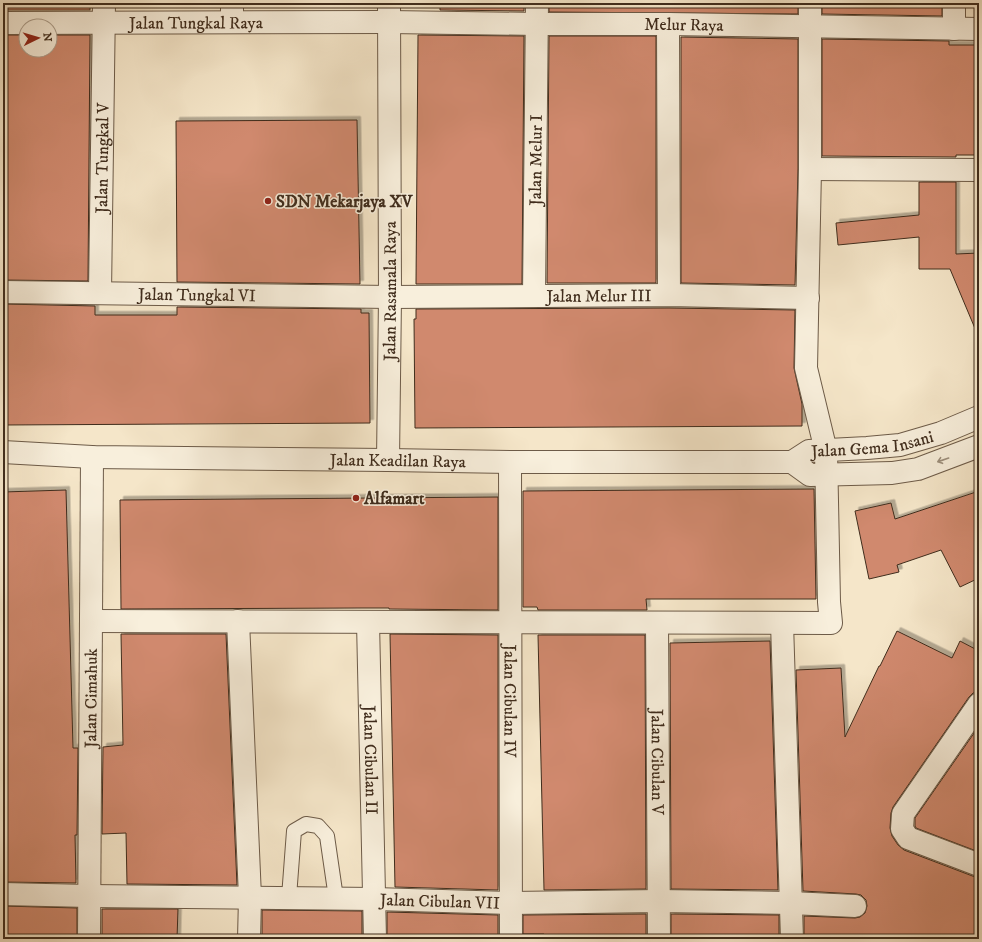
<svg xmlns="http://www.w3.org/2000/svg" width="982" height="942" viewBox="0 0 982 942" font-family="'IM FELL DW Pica',serif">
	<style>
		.building { fill: #d0896e; stroke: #402d1d; filter: url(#shadow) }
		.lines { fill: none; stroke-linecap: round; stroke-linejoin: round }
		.service-casing { stroke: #6d5b48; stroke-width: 16 }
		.minor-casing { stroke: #6d5b48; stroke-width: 24 }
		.tertiary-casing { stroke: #6d5b48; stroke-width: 24 }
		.service { stroke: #f8efdc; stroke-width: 14 }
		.minor { stroke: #f8efdc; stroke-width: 22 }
		.tertiary { stroke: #f8efdc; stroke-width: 22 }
		.oneway { stroke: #9c8e7c }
		.poi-dot { fill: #8f2418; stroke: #f8efdc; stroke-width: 1.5 }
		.labels { text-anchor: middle; stroke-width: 3; stroke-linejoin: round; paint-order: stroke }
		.street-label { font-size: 17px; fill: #402d1d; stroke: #f8efdc }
		.poi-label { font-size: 17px; font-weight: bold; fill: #402d1d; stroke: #f8efdc; text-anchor: start }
	</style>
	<defs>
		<filter id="shadow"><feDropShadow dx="3.5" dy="-3.5" stdDeviation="0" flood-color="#0004"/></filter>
	</defs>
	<rect width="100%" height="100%" fill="#f5e6c9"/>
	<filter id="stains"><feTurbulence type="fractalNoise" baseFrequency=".005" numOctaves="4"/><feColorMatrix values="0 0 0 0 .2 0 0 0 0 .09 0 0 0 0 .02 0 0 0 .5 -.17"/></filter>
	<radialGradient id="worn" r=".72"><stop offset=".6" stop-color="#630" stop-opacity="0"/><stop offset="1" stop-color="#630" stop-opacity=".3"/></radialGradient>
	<!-- building -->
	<g class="building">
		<rect x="6" y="3" width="84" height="7"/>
		<polygon points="440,3 524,3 524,11 440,10"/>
		<polygon points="549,3 798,3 798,14 549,12"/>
		<polygon points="822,3 942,3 942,16 822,14"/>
		<polygon points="7,35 26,35 26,50 50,50 50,35 90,35 88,281 3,280 3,38 7,38"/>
		<polygon points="418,35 524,36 522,284 416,284"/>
		<polygon points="549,36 656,36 656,283 547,283"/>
		<polygon points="681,37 798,39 798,169 795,285 681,283"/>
		<polygon points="822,39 949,41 949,45 979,45 979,155 956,155 956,157 822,156"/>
		<polygon points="357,120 360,284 177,282 176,121"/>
		<polygon points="919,182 956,182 956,254 979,253 979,338 950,269 919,269 919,237 838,245 836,223 919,215"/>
		<polygon points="3,304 95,306 95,315 177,315 177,307 361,309 361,313 369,313 370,423 3,425"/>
		<polygon points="669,308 795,310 794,368 802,404 802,426 415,428 414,319 416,319 416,309"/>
		<polygon points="814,489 816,599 646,599 647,610 538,610 537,607 523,607 523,491"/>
		<polygon points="66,490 73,748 78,748 77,835 75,835 76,883 3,882 3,492"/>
		<polygon points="979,491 979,578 960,587 941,550 897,565 899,572 869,579 855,511 891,503 895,519"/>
		<polygon points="498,497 498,610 389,609 389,608 362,608 121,609 120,500"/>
		<polygon points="897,631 952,658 960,641 979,651 979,692 973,693 969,697 893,807 891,813 890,828 892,836 898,845 904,850 975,877 979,877 979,939 804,939 804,916 855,918 860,917 865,913 867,906 866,900 861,895 856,894 803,891 796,670 841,668 845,737 879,666 880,666"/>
		<polygon points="121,634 226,634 237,885 127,884 126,833 102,834 103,747 123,745"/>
		<polygon points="390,634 498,635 498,890 395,887"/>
		<polygon points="538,635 645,635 646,889 544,890"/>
		<polygon points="770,641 778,890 671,889 670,643"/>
		<polygon points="979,726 979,852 916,828 915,826 915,818"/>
		<polygon points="3,906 77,908 77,939 3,939"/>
		<polygon points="102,909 178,909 177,939 102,939"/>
		<polygon points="262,910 362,911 362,939 262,939"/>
		<polygon points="387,912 498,915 498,939 387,939"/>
		<polygon points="646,914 646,939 590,939 590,936 544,939 544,934 523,934 523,915"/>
		<polygon points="671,914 779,915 779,939 671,939"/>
	</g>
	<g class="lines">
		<!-- service casing -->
		<g class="service-casing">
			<polyline id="service" points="289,897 294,831 306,824 318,826 327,836 336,898"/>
		</g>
		<!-- minor casing -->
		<g class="minor-casing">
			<g id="minor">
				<polyline points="232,22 232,3"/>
				<path id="s1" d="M3,23L389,22L537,24H668L979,29"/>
				<polyline points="668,24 669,295"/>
				<polyline points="954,29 954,3"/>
				<polyline points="810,169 979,170"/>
				<path id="s2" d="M3,292L390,297L669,295L808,298"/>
				<path id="s3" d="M100,293L104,3"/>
				<path id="s4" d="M534,295L537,3"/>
				<path id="s5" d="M510,462L511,939"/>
				<polyline points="91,621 831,623 829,602 826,451 806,368 810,169 810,3"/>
				<polyline points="238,621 250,897 249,939"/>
				<path id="s6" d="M368,622L375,939"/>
				<path id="s7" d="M657,623L659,939"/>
				<polyline points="782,623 792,939"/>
				<polyline points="979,704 903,814 902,829 908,838 979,865"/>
				<path id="s8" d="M3,894L89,896L375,899L511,903L659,901L791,903L855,906"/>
				<path id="s9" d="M89,939L92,457"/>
			</g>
		</g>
		<!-- tertiary casing -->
		<g class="tertiary-casing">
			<g id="tertiary">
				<path id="s10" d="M3,452L92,457L388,460L510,462H792"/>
				<path id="s11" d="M388,460L390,297L389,3"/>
				<polyline points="792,462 810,475 892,473 918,469 979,446"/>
				<path id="s12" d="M792,462L809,451L867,448L900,445L941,433L979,417"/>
			</g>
		</g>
		<!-- service -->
		<use href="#service" class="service"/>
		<!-- minor -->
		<use href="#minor" class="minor"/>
		<!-- tertiary -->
		<use href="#tertiary" class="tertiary"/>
	</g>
	<!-- one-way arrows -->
	<defs><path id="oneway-shaft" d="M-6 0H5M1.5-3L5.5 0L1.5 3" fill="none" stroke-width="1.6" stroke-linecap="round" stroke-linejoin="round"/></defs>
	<use class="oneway" href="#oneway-shaft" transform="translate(943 460) rotate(161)"/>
	<!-- markers -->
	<g class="poi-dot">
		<circle cx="268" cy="201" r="4"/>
		<circle cx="356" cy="498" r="4"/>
	</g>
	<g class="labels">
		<!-- street labels -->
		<g class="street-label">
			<text dy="6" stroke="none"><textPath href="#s1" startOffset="193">Jalan Tungkal Raya</textPath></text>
			<text dy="6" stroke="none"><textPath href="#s1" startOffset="681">Melur Raya</textPath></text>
			<text dy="6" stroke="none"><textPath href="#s3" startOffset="135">Jalan Tungkal V</textPath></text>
			<text dy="6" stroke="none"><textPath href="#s4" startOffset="135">Jalan Melur I</textPath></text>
			<text dy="6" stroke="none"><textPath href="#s11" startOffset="169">Jalan Rasamala Raya</textPath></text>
			<text dy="6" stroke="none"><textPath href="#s2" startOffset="194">Jalan Tungkal VI</textPath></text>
			<text dy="6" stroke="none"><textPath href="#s2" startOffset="596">Jalan Melur III</textPath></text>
			<text dy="6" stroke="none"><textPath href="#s12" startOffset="84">Jalan Gema Insani</textPath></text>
			<text dy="6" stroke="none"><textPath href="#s10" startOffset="395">Jalan Keadilan Raya</textPath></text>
			<text dy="6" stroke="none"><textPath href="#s9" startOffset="241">Jalan Cimahuk</textPath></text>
			<text dy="6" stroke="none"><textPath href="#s5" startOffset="239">Jalan Cibulan IV</textPath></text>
			<text dy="6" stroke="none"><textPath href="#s6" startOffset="138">Jalan Cibulan II</textPath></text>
			<text dy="6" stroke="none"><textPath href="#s7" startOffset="139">Jalan Cibulan V</textPath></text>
			<text dy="6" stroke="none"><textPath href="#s8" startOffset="437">Jalan Cibulan VII</textPath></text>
		</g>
		<!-- poi labels -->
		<g class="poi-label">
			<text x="276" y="207">SDN Mekarjaya XV</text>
			<text x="364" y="504">Alfamart</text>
		</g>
	</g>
	<!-- margin -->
	<rect width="982" height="942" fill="none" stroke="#f5e6c9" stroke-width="16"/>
	<rect x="4" y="4" width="974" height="934" fill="none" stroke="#402d1d" stroke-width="2"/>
	<rect x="8" y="8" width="966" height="926" fill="none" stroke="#402d1d"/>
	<!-- north arrow -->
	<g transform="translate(38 38) rotate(85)"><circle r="19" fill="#f8efdc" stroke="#aea190"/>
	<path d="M0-3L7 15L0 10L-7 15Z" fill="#8f2418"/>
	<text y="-6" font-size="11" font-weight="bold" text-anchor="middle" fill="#402d1d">N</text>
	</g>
	<rect width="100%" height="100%" filter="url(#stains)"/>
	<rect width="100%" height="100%" fill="url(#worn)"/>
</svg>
